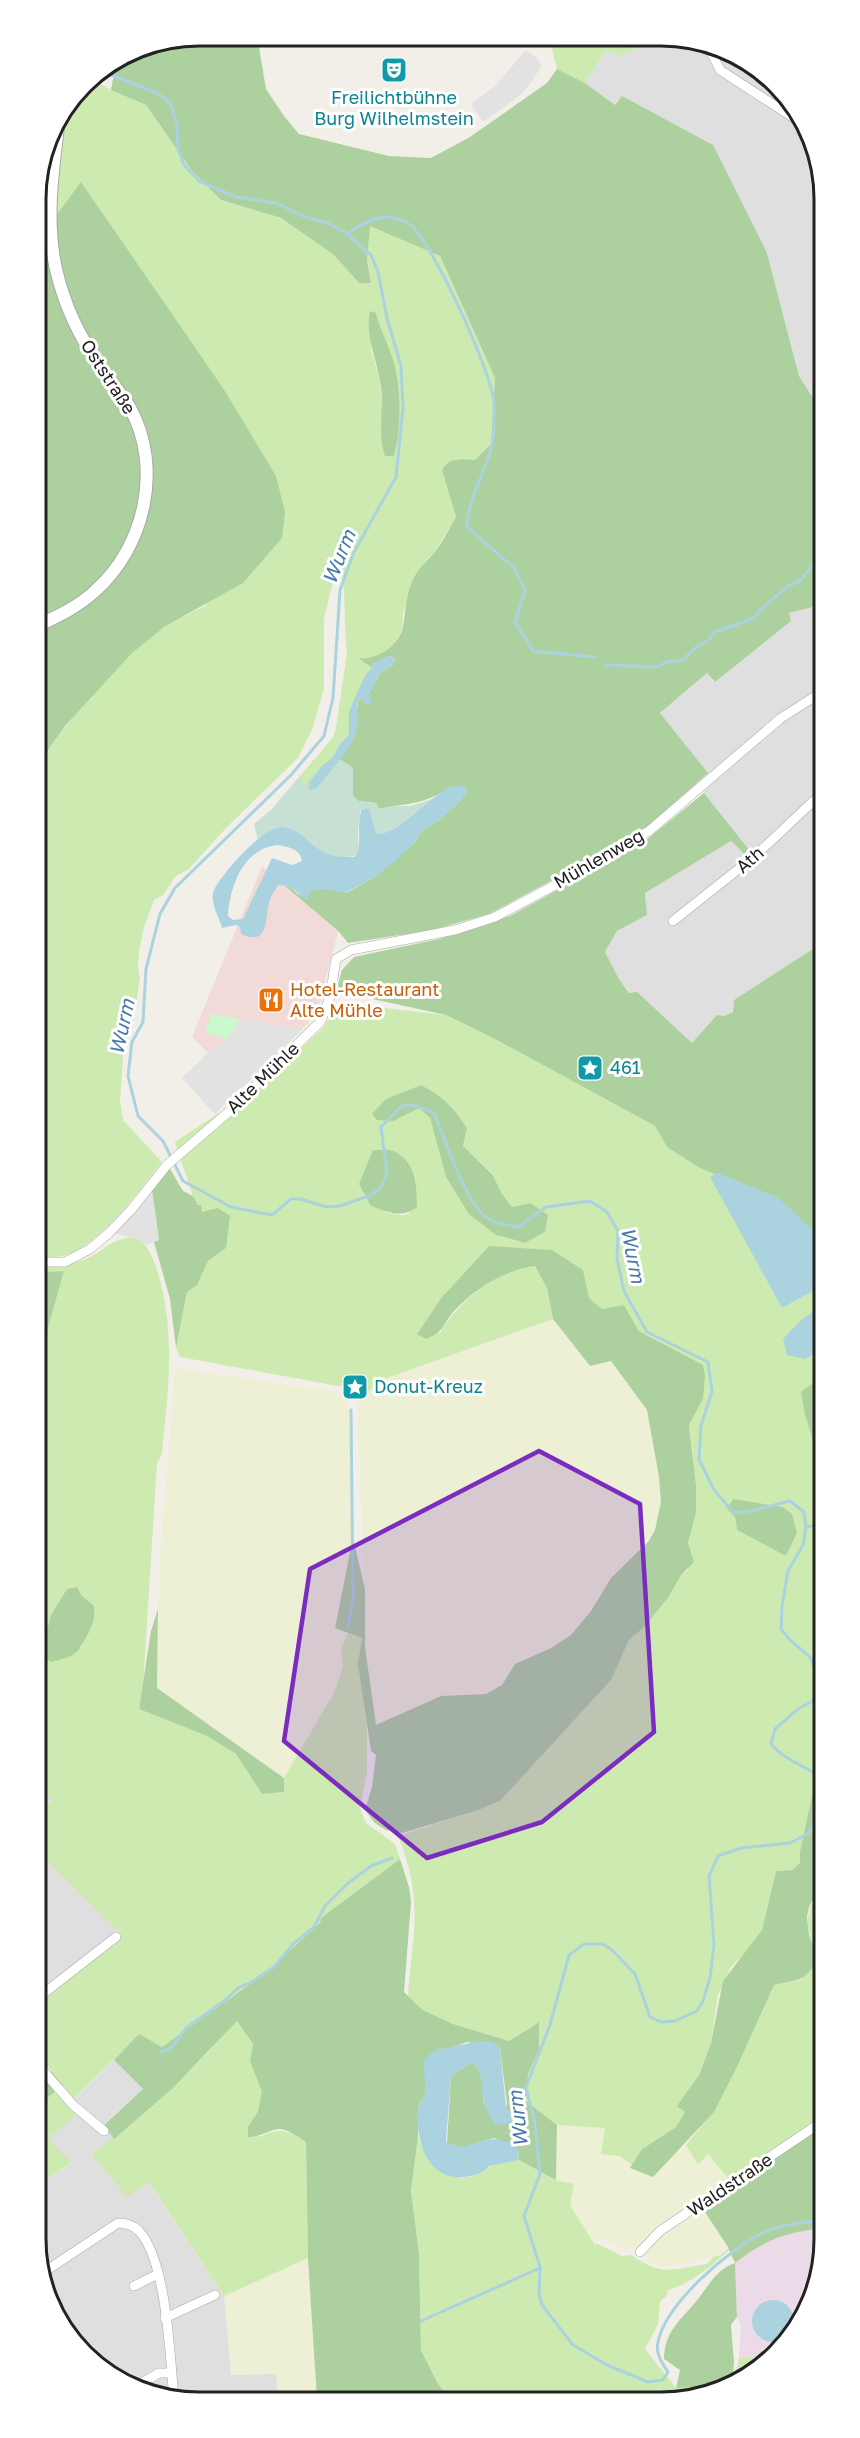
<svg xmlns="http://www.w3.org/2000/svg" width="860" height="2438" viewBox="0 0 860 2438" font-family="'Golos Text',sans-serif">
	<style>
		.residential { fill: #e0dfdf }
		.commercial { fill: #f2dad9 }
		.industrial { fill: #ebdbe8 }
		.farmland { fill: #eef0d5 }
		.grass { fill: #cdebb0; fill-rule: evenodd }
		.forest { fill: #add19e }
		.wetland { fill: #c6e0d4 }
		.park { fill: #c8facc }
		.parking { fill: #e2e2e2 }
		.water { fill: #aad3df; fill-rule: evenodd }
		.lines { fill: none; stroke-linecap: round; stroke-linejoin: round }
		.stream { stroke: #aad3df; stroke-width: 3 }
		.minor-casing { stroke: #a9a9a9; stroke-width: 10 }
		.tertiary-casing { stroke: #a9a9a9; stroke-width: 14 }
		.minor { stroke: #fff; stroke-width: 9 }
		.tertiary { stroke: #fff; stroke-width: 12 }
		.marked { fill: #7b2cbf; fill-opacity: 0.2; stroke: #7b2cbf; stroke-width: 4.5; stroke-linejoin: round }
		.labels { text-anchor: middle; stroke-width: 6; stroke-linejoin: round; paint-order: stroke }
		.culture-label { font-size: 18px; fill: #0d838f; stroke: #fff; text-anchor: start }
		.street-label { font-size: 18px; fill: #222; stroke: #fff }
		.food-label { font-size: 18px; fill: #c56008; stroke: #fff; text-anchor: start }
		.water-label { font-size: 20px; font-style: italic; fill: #4a7aab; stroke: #fff }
		.rim { fill: none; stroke: #222; stroke-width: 3 }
	</style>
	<rect width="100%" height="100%" fill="#f2efe9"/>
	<!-- residential -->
	<g class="residential">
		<polygon points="661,39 692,39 776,84 821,168 821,402 813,399 799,376 767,253 622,96 615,105 585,83 606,50 618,56"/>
		<polygon points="821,605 822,943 734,1000 733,1012 724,1016 692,1043 637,993 630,993 619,979 605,952 617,931 647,915 645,893 731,841 744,855 750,851 704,793 708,773 660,713 707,673 714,682 789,613"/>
		<polygon points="39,1783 52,1802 39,1808"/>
		<polygon points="46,1860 120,1933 39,2006 39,1866"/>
		<polygon points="114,2060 143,2089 104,2124 114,2139 91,2155 148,2181 224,2296 308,2258 317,2399 168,2399 84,2354 39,2270 39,2185 71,2164 48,2138 76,2114 67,2106"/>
	</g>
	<!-- commercial -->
	<polygon class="commercial" points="262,866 338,932 325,981 318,1013 215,1114 182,1078 208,1053 192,1037"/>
	<!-- industrial -->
	<polygon class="industrial" points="824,2228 824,2248 812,2301 784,2346 770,2357 739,2358 741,2325 737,2317 735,2263 753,2248 785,2234"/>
	<!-- farmland -->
	<g class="farmland">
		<polygon points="553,1319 590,1366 610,1360 647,1410 659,1477 661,1502 655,1530 635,1556 611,1578 591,1611 571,1636 551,1648 525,1658 510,1669 502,1685 486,1694 441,1696 376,1725 365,1647 365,1589 357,1400 387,1378"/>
		<polygon points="175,1368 342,1393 351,1410 353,1538 335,1628 348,1633 341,1648 343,1666 335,1691 284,1778 157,1688 159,1569"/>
		<polygon points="557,2125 606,2128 620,2156 632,2165 630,2168 675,2153 686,2145 698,2164 708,2153 730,2181 701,2206 728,2247 715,2257 710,2256 692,2263 665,2267 647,2261 646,2255 638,2247 622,2249 599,2237 598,2244 595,2246 556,2180"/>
		<polygon points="308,2258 317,2399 278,2399 276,2374 231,2375 224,2296"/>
	</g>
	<!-- grass -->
	<g class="grass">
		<polygon points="549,38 661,39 618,56 606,50 585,83 557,69"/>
		<path d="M91,78L111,90L146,105L192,171L221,200L283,219L333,254L359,283L371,282L367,260L369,225L440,256L495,378L491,444L475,460L457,459L442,469L456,517L434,553L428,558C420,576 408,595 403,614C402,619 404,624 402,628C398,646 376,660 359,659L372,668L365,675L349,711V735L339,745L333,757L303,786L300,776L333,737L336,728L347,652C343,625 347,598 341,570L332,585L324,619V689L312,730L297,759L225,829L189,869L176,876L163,895L154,900L144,927L139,951L138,967L140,979L132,1029L124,1045L120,1101L123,1120L162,1162C138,1192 102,1243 66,1255C58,1258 46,1257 38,1257L37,765C69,721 120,654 166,626C179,618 193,612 207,605L81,183L36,243V189L53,127ZM376,313C381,333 391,352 396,371C401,392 400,436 394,456H385L380,380L371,350Z"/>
		<path d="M349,1004L446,1015L495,1039L655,1126L667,1147L754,1190L822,1247V1376L815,1380L805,1415L823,1474V1565L817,1573L823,1631V1746L800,1851V1863L792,1870L776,1871L762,1930L747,1951L731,1967L718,1995L711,2043L699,2075L678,2106L685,2112L676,2127L642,2149L632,2165L620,2156L601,2154L605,2128L557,2125L526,2101L528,2074L539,2050L538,2022L509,2041L453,2024L423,2010L408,1995C413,1929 424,1901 398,1836L479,1810L501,1800L611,1680L629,1640L643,1628L668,1598L681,1575L688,1570V1543L696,1513L693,1456L689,1425L703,1399L659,1341L639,1331L624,1305L602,1309L589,1298L583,1270L489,1246L442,1297L439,1334C462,1298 493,1274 535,1266L547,1288L553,1319L387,1378L357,1400L343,1387L180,1357L176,1348L187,1292L197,1285L208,1261L226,1248L193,1196L175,1142L261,1085L324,1027L334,1011ZM421,1085C442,1095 454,1108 467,1128L463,1146L493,1174L502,1194L512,1207L530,1203L545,1232L524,1243L496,1235L446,1177L430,1118L418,1107L386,1099ZM392,1151C421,1171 412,1183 409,1214L401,1215L385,1212ZM735,1517L786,1555L737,1530Z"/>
		<path d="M133,1237C148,1242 153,1258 158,1273C176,1336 168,1391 162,1454L157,1463L143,1686L139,1709L207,1736L236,1754L262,1794L284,1792V1778L335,1691L343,1666L341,1648L348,1633L362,1638L359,1663L367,1727V1772L360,1808L366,1823L395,1844L400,1859L321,1918L320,1923L264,1974L162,2047L139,2035L67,2105L77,2114L49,2138L71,2163L39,2185V2105L63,2085L39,2056V2006L120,1933L46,1860L39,1866V1808L52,1802L39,1783L38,1328L44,1337L64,1271L42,1272L38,1278V1267C57,1267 72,1265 90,1257C108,1248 109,1240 133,1237ZM77,1587L82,1596L88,1634L81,1649L61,1600L67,1589Z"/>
		<path d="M823,1881V2119L730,2181L708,2154L698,2165L686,2145L714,2111L737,2067L774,1985L800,1980L818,1959C804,1922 804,1916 823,1881Z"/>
		<path d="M237,2020L253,2044C248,2073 259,2068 262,2091C264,2104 254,2117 248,2127L259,2137C281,2127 286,2130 306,2141L308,2258L224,2296L149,2182L127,2197L91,2154C146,2116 193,2071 237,2020Z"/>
		<path d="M418,2137L421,2145L461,2178L473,2176L495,2164L519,2160L556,2180L574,2184L570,2205L595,2245L598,2244L622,2256L631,2255C663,2277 672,2269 707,2264L713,2257L720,2255L747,2234C723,2255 699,2281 668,2290L666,2297L660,2301L658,2324L645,2349L676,2388L701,2387L723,2381L725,2386L692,2399H451L438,2384L421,2350L419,2253L411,2191Z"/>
		<polygon points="770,2357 742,2380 734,2383 739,2358"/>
	</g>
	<!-- forest -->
	<g class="forest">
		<path d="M200,36H263L259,47L266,89L284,116L299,134L389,156L431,158L470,137L547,83L557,69L585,83L615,105L622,96L713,145L767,253L799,376L813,398L821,402V605L789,613L791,621L715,682L707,673L660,713L708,773L646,828L625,841L489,914L432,930L348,943L339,932L285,886H289L299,895L322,888L346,893L375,877L415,842L421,831L439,820L462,799L450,787C425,805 407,803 379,809L376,803L358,801L353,796V768L339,759L354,737L358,700L363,698L364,700L380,673L394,664L395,659L390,656L372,664V668L358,658C375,661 399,646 403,627C406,610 406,589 416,574C421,566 428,560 434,553C442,543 449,529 456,517L442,470C449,457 462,459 475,460L491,444L495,378L440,256L370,226L367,260L371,283H359L333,254L281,218L221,200L192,171L146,105L111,90L116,62L137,48Z"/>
		<polygon points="81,182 223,388 276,476 285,512 282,538 243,583 164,627 131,654 66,725 37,765 36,243"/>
		<path d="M370,311L376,313C381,333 392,351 396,371C401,395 401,433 394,456H385C377,432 385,405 380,381C376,357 365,335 370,311Z"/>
		<polygon points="704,793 750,851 745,855 731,841 645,893 647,915 617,931 605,952 619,979 629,993 637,992 692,1043 717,1015 724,1016 733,1012 734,1000 822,943 822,1247 754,1190 700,1168 667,1147 655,1126 495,1039 446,1015 336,991 342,970 354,957 439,939 510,916 640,845"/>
		<path d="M421,1085C442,1095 454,1108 467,1128L463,1146L493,1175L502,1194L512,1207L530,1203L548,1215L545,1232L525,1243L496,1235L469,1214L446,1177L430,1118L419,1108L393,1121L377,1120L372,1114L386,1099Z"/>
		<path d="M373,1150C379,1150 387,1149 393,1151C416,1160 417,1187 417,1207C402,1219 388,1212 371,1206L359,1184Z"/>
		<polygon points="169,1167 183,1191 193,1196 198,1205 201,1205 202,1212 218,1208 230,1216 226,1248 208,1261 197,1285 187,1292 176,1348 170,1299 154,1242 159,1240 152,1191"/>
		<path d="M489,1246L552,1250L583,1270L589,1298L602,1309L624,1305L639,1331L703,1365L705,1376L703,1399L689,1425L696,1486V1513L688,1543L694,1562L681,1575L668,1598L643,1628L629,1640L611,1680L501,1800L479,1810L402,1833L386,1830L375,1823L365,1810L372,1787L376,1755L371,1751L358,1664L362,1638L335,1628L353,1538L365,1589V1647L376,1725L441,1696L486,1694L502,1685L515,1664L551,1648L571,1635L591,1611L611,1578L648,1542L655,1530L661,1502L659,1477L647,1410L611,1361L590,1366L553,1319L547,1288L535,1266C504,1271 476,1288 455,1310C442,1324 446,1331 426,1339L417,1334L442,1297Z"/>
		<polygon points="64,1271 45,1338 38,1328 38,1278 42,1272"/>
		<polygon points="822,1376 823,1474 805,1415 801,1392"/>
		<polygon points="733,1499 783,1507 792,1514 797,1533 786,1556 737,1530 735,1517 727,1509"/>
		<polygon points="823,1565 823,1631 817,1573"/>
		<path d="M77,1587L82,1596L94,1606C95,1619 93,1623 88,1634C77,1656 74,1656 51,1662L41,1655L51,1615L67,1589Z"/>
		<polygon points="158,1609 157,1688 284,1778 284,1792 262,1794 236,1754 207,1736 139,1709 151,1631"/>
		<path d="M823,1746V1881L809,1907L807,1917L809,1935L818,1959C804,1983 799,1979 774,1985L737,2067L714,2112L653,2177L630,2168L642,2149L676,2127L685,2112L677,2106L699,2075L711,2043L723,1981L762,1930L776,1871L792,1870L800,1863V1851Z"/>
		<path d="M400,1859L409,1887L411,1902L404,1992L423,2010L453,2024L509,2041L539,2022V2050L528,2074L526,2101L557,2125L556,2180L519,2160L518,2149L494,2138L461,2148L447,2143L451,2076L472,2062C484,2072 483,2089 484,2104L506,2107L507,2104L500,2048L467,2042L451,2048L437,2050L425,2095L418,2106V2137L411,2191L419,2253L421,2350L438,2384L451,2399H317L308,2258L306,2142C298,2137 288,2129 278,2129C269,2130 260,2137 248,2137V2127L258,2111L262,2092L250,2061L253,2044L237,2021L172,2089L114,2139L104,2125L143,2089L114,2060L139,2034L162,2047L264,1974L320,1923L321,1918Z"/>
		<polygon points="51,2071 63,2085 39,2105 39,2081"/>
		<path d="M823,2124L824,2228C787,2232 764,2240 735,2263L737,2317L731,2325L734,2362L732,2384L725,2386L722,2381L701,2387L676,2388L680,2370L664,2359C664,2331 682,2319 698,2299C709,2285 717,2269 735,2263L728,2247L701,2206Z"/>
	</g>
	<!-- wetland -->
	<path class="wetland" d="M339,759L353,768V796L358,801L376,803L379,809L396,806H410L435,798C421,808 393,834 376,835L370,811L360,812C360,820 357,828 358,836C358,848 364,857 346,857C342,857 336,858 332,857C316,852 298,825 281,827C272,827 265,835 258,841L254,824L272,809L300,776L303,786L321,767L309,783L316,789Z"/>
	<!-- park -->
	<polygon class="park" points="212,1014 239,1019 228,1039 205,1032"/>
	<!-- parking -->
	<g class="parking">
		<polygon points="526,50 539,60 541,67 530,84 519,96 483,122 471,104 495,86"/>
		<polygon points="239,1019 303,1029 215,1114 182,1078 217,1045 224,1046"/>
		<polygon points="149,1186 152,1191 159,1240 146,1245 133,1237 109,1233"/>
	</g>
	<!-- water -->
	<g class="water">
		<path d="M390,656L395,659L394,664C384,670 374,675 374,689L368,692L372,704H364L363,698L358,700C355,710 359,718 357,728C353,748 333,767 321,783L316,789L309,790V783L321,767L333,757L339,745L349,735V711L365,675L372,668V664Z"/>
		<path d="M466,786L467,792L462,799L439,820L421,831L415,842L394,862L375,877L345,893C333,891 322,887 310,892L307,900L289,886L278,885C275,891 270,897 269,903C265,919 269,947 241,934L240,927L236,925L222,928C219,916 208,900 215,888C223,873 266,822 285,827C310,833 313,857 345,857C346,857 353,857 354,857C364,853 355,823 362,810L366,808L370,811L376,834C396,836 429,798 448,788C453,786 460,786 466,786ZM277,845C288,847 300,848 302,861L292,865L272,858L243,919L233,920L228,916C230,886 243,849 277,845Z"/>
		<polygon points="718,1173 777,1197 822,1238 822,1286 782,1308 710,1177"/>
		<polygon points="820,1306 822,1306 822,1350 805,1359 787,1355 783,1339 800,1321"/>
		<path d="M479,2041L493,2042L500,2048L506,2107L511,2113L512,2121L504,2125L494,2124C491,2118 487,2111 485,2105C480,2090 485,2073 472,2062L451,2076L446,2141C468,2160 488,2123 518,2149L519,2160L489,2166C482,2175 467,2178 456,2177C424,2175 415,2134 418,2108C419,2101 425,2098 425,2092C426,2081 423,2070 424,2059L437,2050Z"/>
		<circle cx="773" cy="2321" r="21"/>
	</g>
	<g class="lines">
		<!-- stream -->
		<g class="stream">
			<path d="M101,71L157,93L170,103L177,124L178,149L184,165L199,181L236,197L276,203L300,215L330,224L347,234L371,255L378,272L387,318L401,366L403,408L396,477L354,552L340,590L333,698L324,736L291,775L175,888L160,914L146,969L143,1022L132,1042L128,1076L138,1116L163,1141L183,1181L231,1207L272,1215L291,1199H301L326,1207L340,1206L371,1195L381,1187L387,1173L381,1127C405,1104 400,1098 434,1113C445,1139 463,1195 483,1215C492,1223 506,1225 518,1227L546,1207L590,1201L607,1212L618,1231L617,1259L624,1291L647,1332L708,1362L712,1391L701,1426L699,1459L714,1490L734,1513C753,1513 771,1505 790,1501L804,1512L806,1527L803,1545L788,1571L782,1607L781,1629L790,1640L810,1657L821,1686L813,1701L798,1709L775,1729L771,1744C783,1759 805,1766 822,1778L823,1784"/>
			<path d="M347,234C367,221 381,211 406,222C429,232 494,377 494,404C494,416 495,432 492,444C486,472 468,498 467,527L515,569L525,591L515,622L533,651L595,657"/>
			<polyline points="606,665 656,667 668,662 683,660 695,648 709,640 714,632 755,618 760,610 788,586 800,581 821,555"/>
			<polyline points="806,1527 823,1524"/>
			<polyline points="348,1627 353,1598 351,1410"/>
			<path d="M823,1799L816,1819L809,1833L790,1843L741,1848L718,1856L709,1876L714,1944L710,1978L703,2001L697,2011L675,2021L661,2022L650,2017L635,1974L612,1950L603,1944H584L569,1955L550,2025L526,2087L535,2124L540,2174L524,2216L540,2267L539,2294L542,2305L573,2345L607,2365L648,2382L663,2380L668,2372C662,2363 655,2353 658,2342C666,2303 730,2248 765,2232C782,2224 805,2223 824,2219"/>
			<polyline points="161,2052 171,2048 187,2027 224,2001 238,1988 250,1983 274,1967 293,1944 314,1927 325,1906 347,1884 371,1866 392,1858"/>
			<polyline points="421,2321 540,2268"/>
		</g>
		<!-- minor casing -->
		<g class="minor-casing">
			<g id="minor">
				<polyline points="709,48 720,70 794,118"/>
				<polyline points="673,921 755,856 822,793"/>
				<polyline points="38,1262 65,1262 90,1249 109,1233 131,1210 167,1165 232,1109 321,1021 330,997 336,959 351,950 455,930 495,917 574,875 649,831 781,718 822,692"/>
				<polyline points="39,1997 116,1937"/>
				<polyline points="39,2066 73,2105 104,2131"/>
				<polyline points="640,2252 660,2231 823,2121"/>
				<path d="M41,2274L118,2223C126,2223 133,2225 139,2231C167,2261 170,2358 174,2399"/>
				<polyline points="134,2286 158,2274"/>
				<polyline points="165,2318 215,2295"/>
				<polyline points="140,2384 159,2373 171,2373"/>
			</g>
		</g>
		<!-- tertiary casing -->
		<g class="tertiary-casing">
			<path id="tertiary" d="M37,626C58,616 78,607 95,591C145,547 163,467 130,408C122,394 110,381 101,368C80,338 64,305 56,269C45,221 53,168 59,119"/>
		</g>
		<!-- minor -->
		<use href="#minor" class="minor"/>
		<!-- tertiary -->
		<use href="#tertiary" class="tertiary"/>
	</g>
	<!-- marked area -->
	<path class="marked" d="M539,1451L640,1504L654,1732L542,1822L427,1858L284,1741L310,1569Z"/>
	<!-- icons -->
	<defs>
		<g id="theatre-square" transform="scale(1.35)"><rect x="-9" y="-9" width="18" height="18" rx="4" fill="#0f9aa8" stroke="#fff"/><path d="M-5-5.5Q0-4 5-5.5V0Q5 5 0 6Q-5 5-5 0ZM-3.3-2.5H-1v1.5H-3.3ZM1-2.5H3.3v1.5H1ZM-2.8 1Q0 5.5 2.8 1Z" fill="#fff"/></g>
		<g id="restaurant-square" transform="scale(1.35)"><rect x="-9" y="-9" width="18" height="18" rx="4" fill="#e8710a" stroke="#fff"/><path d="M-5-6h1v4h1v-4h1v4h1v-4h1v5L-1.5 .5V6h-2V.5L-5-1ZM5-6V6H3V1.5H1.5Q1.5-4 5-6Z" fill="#fff"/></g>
		<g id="sight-square" transform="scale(1.35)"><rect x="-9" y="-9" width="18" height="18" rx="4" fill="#0f9aa8" stroke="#fff"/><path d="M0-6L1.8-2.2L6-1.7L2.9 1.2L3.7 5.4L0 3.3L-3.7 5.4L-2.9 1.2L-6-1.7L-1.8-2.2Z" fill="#fff"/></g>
	</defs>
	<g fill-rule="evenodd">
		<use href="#theatre-square" x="394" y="70"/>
		<use href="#restaurant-square" x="271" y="1000"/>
		<use href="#sight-square" x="590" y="1068"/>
		<use href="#sight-square" x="355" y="1387"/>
	</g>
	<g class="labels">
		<!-- culture labels -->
		<g class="culture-label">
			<text x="394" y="104" text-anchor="middle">Freilichtbühne<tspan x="394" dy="21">Burg Wilhelmstein</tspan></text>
			<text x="610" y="1074">461</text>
			<text x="374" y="1393">Donut-Kreuz</text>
		</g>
		<!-- street labels -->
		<g class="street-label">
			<text transform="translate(108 377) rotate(57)" y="6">Oststraße</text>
			<text transform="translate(599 859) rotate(-30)" y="6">Mühlenweg</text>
			<text transform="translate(750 860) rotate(-41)" y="6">Ath</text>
			<text transform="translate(263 1078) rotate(-44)" y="6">Alte Mühle</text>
			<text transform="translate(730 2185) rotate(-34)" y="6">Waldstraße</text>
		</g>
		<!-- food labels -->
		<g class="food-label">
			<text x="290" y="996">Hotel-Restaurant<tspan x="290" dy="21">Alte Mühle</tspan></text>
		</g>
		<!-- water labels -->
		<g class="water-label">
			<text transform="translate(339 557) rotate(-68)" y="7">Wurm</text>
			<text transform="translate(122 1027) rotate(-78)" y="7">Wurm</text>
			<text transform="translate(633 1255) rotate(79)" y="7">Wurm</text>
			<text transform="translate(518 2119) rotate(-96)" y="7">Wurm</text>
		</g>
	</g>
	<!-- crop -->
	<path d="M0 0H860V2438H0ZM199 46H661A153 153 0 0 1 814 199V2239A153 153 0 0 1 661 2392H199A153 153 0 0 1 46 2239V199A153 153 0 0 1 199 46Z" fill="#fff" fill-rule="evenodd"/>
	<path class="rim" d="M199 46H661A153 153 0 0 1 814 199V2239A153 153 0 0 1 661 2392H199A153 153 0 0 1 46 2239V199A153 153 0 0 1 199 46Z"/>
</svg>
